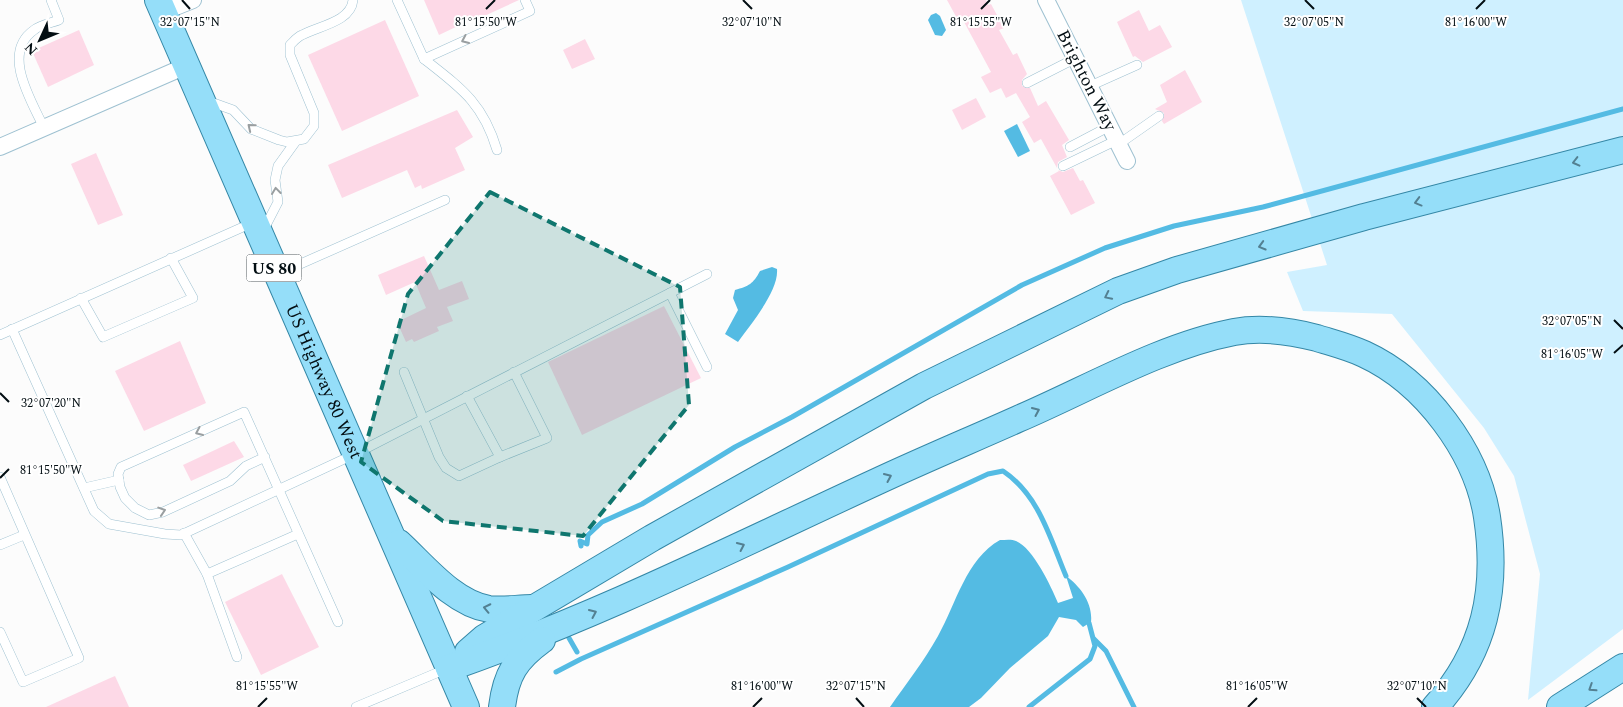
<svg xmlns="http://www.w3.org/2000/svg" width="1623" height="707" viewBox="0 0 1623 707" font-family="Spectral,serif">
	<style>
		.green { fill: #cff0ff }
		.water { fill: #54bbe3 }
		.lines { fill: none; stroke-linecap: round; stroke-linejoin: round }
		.stream { stroke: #54bbe3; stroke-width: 5 }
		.building { fill: #fdd9e7 }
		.lane-casing { stroke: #9ec1d1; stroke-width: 10 }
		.street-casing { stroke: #9ec1d1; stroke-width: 18 }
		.primary-casing { stroke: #3487a6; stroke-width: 28 }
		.lane { stroke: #fff; stroke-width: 9 }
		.street { stroke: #fff; stroke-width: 16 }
		.primary { stroke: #95def9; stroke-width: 26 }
		.oneway { stroke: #9a9fa1 }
		.oneway2 { stroke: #538092 }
		.marked { fill: #0f766e; fill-opacity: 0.2; stroke: #0f766e; stroke-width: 4; stroke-dasharray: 10 6; stroke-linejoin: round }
		.ticks { fill: none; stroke: #030e13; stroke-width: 2 }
		.labels { text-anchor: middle; stroke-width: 4; stroke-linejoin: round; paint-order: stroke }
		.shield { fill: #fff; stroke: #4f565a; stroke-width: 1 }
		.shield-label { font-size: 16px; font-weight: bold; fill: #030e13 }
		.street-label { font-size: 18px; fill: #030e13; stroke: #fff }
		.ticks-label { font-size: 12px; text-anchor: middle; fill: #030e13; stroke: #fff; stroke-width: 4; stroke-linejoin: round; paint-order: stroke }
	</style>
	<rect width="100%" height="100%" fill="#fcfcfc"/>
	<!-- green -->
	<polygon class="green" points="1241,0 1623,0 1623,629 1528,700 1540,574 1514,476 1484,428 1392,314 1303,311 1287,272 1327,265"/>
	<!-- water -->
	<g class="water">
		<polygon points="936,13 940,16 946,30 942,36 935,35 928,20 931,15"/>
		<polygon points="1017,124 1030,151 1018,157 1004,131"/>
		<path d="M772,267L777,269C779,291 750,325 738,342L725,334L738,310L733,298L735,290C749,286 753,284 760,271Z"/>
		<path d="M1000,540C1005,540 1012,539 1016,541C1033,548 1051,586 1058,603L1073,598L1066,576C1080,586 1093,603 1091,622L1083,627L1076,620L1059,617L1048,636L1010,668L981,698L969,707H890C906,684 924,661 938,636C956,604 966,559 1000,540Z"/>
	</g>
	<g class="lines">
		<!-- stream -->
		<g class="stream">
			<polyline points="581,546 580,541 587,544 588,535 602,522 642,504 735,447 792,417 1022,285 1105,248 1174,226 1263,207 1623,109"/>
			<polyline points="569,638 577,652"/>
			<polyline points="1094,639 1106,651 1134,707"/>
			<path d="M556,672L581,659L788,567L988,474L1003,471C1039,495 1050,538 1066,576"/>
			<polyline points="1029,707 1090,659 1095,646 1089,623"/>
		</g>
	</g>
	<!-- building -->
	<g class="building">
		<polygon points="424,0 519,0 482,17 481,15 439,35"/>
		<polygon points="947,0 986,0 988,5 991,4 1004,28 999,30 1013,55 1017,53 1027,74 1022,80 1022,86 1030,88 1038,106 1046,101 1069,140 1062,145 1067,157 1058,162 1057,168 1041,139 1034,143 1022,122 1030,117 1016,93 1006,98 1001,88 990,93 981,77 991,72 963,20 959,22"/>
		<polygon points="1139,10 1149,31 1160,25 1172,47 1143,62 1135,56 1133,57 1117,22"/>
		<polygon points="385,20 419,96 342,131 308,55"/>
		<polygon points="79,30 94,65 48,87 32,51"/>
		<polygon points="585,39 595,59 572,69 563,50"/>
		<polygon points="1185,70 1202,102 1164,124 1162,121 1164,113 1155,109 1167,102 1160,85"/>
		<polygon points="976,98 986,117 962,130 952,110"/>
		<polygon points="457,110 473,137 455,148 465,170 422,189 421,185 415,188 407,170 342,198 328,165"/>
		<polygon points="96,153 123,215 98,225 71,164"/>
		<polygon points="1073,168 1080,181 1083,180 1095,203 1071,215 1050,176 1059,171 1058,170 1063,172"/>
		<polygon points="424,256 439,290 462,281 469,299 447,307 453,321 437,327 439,331 414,342 412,339 406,342 397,322 426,308 415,282 386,295 378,275"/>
		<polygon points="664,306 701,378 582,435 548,362"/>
		<polygon points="180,341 206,403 144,431 115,371"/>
		<polygon points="234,441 244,457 191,481 183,465"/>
		<polygon points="282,574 319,647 261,675 225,602"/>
		<polygon points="115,676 129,707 46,707 108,679"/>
	</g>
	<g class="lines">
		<!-- lane casing -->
		<g class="lane-casing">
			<g id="lane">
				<polyline points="397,0 424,59 530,11 525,0"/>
				<path d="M424,59C461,88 483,103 497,150"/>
				<polyline points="1027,83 1076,58"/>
				<polyline points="1090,86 1137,65"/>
				<path d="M208,101L233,110L251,129L279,140L287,142L304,139L314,126V113L290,55V45C294,41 297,37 302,35C318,26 351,22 353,0"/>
				<path d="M44,128C31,100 1,53 34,30C40,25 51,23 59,20L51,0"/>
				<polyline points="1119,144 1159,116"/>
				<polyline points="1070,147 1110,126"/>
				<polyline points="1063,166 1117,140"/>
				<polyline points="263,231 278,202 275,180 278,166 296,141"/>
				<polyline points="280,273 445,200"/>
				<polyline points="670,293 707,367"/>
				<polyline points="81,298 103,337 193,298 171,258"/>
				<polyline points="12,329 94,511 109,524 165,534 181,535 355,454 707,274"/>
				<polyline points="0,335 252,223"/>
				<polyline points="404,372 439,457 446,468 459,476 500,457"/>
				<polyline points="467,396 500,457 547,438 514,372"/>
				<polyline points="265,457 246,466 230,481 163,512 149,515 135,508 125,498 120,487 118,474 121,467 244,412 338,622"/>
				<polyline points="0,477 79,658 23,682 0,632"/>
				<polyline points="84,488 119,480"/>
				<polyline points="184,533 207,574"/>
				<polyline points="0,545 24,535"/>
				<polyline points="237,657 207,574 298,534"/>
				<polyline points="356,707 446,669"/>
			</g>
		</g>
		<!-- street casing -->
		<g class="street-casing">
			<g id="street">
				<polyline points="1046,0 1127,161"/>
				<polyline points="163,12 193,0"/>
				<polyline points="0,147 186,66"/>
			</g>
		</g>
		<!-- primary casing -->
		<g class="primary-casing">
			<g id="primary">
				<path id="s1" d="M158,0L466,707"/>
				<path d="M399,543C424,566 453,603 489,609C503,611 518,608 532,608"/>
				<polyline points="468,652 484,638 652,538 924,386 1118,291 1177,270 1364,217 1623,150"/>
				<path d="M449,668C596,617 735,547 876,482C923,460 971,440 1018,419C1086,390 1161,346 1234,332C1261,327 1290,331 1317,338C1333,343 1349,347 1364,354C1425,382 1477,452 1487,517C1498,590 1485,652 1435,707"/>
				<path d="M502,707C506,674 516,659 542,640"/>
				<polyline points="1560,707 1623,667"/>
			</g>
		</g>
		<!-- lane -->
		<use href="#lane" class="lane"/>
		<!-- street -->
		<use href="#street" class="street"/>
		<!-- primary -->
		<use href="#primary" class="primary"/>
	</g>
	<!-- one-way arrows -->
	<defs><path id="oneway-chevron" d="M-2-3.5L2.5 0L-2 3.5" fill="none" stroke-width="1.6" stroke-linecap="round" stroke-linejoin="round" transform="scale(1.25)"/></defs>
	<g class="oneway">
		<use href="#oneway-chevron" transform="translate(465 40) rotate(156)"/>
		<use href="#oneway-chevron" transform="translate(251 127) rotate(-141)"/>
		<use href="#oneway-chevron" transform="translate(276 191) rotate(-97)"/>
		<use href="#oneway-chevron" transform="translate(199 432) rotate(156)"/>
		<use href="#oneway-chevron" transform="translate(162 511) rotate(-18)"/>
	</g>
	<g class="oneway2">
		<use href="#oneway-chevron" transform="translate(1576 162) rotate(166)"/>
		<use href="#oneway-chevron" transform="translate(1418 202) rotate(165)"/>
		<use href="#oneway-chevron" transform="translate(1262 246) rotate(164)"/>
		<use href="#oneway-chevron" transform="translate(1108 296) rotate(154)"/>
		<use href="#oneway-chevron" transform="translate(1036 411) rotate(-24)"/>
		<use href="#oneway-chevron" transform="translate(888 477) rotate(-24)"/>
		<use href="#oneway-chevron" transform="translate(741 546) rotate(-25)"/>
		<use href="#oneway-chevron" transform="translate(487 608) rotate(-168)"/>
		<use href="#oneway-chevron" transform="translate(593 613) rotate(-24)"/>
		<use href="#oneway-chevron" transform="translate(1592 688) rotate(147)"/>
	</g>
	<!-- marked area -->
	<path class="marked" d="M490,192L680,287L689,405L583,536L443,521L361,462L408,294Z"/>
	<!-- ticks -->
	<path class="ticks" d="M182,0L190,9M743,0L752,9M1305,0L1314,9M486,9L495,0M981,9L990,0M1476,9L1485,0M1614,320L1623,329M1614,353L1623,345M0,393L9,402M0,478L9,469M856,698L864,707M1417,698L1426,707M258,707L267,698M753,707L762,698M1248,707L1257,698"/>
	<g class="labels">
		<!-- shield labels -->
		<rect class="shield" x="246.5" y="254.5" width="55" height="27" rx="4"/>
		<g class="shield-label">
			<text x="274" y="274">US 80</text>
		</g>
		<!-- street labels -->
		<g class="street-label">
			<text transform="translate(1087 80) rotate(63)" y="6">Brighton Way</text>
			<text dy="6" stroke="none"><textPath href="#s1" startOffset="416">US Highway 80 West</textPath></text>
		</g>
	</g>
	<g class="ticks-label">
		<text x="486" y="26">81°15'50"W</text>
		<text x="981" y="26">81°15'55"W</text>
		<text x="1476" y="26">81°16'00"W</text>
		<text x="190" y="26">32°07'15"N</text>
		<text x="752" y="26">32°07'10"N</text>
		<text x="1314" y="26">32°07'05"N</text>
		<text x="1572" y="325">32°07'05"N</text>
		<text x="1572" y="358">81°16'05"W</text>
		<text x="51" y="407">32°07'20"N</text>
		<text x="51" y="474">81°15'50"W</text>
		<text x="856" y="690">32°07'15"N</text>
		<text x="1417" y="690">32°07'10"N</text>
		<text x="267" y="690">81°15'55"W</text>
		<text x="762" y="690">81°16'00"W</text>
		<text x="1257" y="690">81°16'05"W</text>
	</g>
	<!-- north arrow -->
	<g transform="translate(40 40) rotate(226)" stroke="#ffffff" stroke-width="4" paint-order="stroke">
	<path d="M0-4L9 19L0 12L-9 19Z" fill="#030e13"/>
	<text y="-8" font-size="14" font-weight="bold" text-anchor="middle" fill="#030e13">N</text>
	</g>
</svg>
